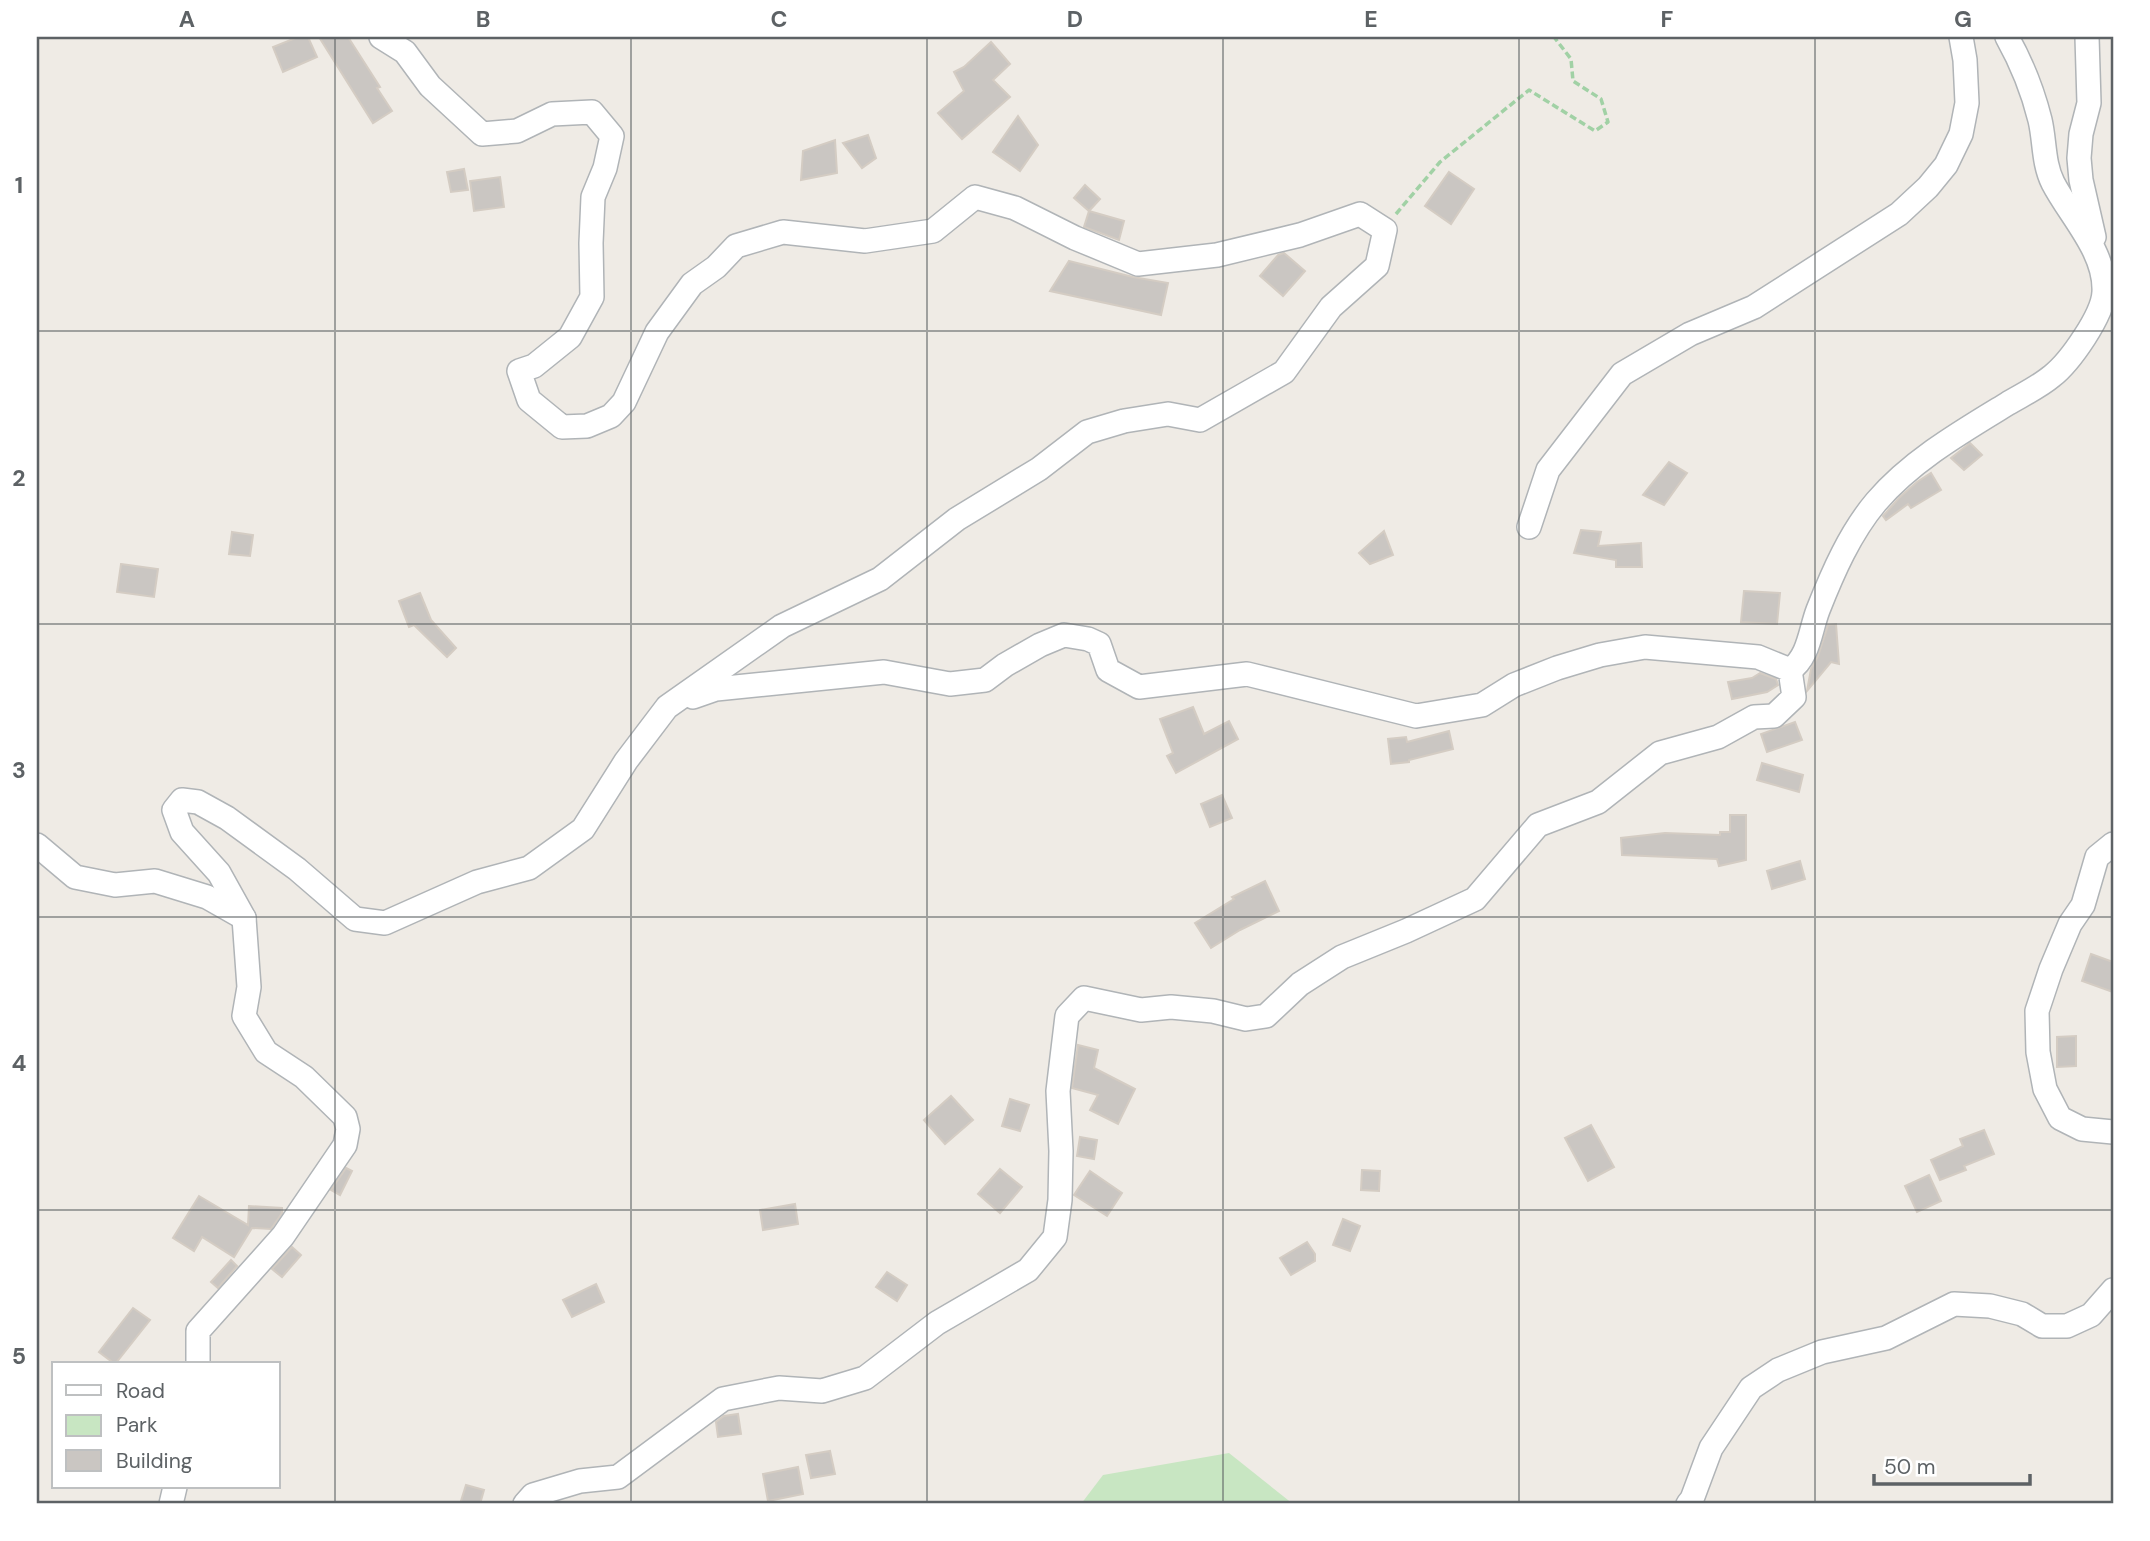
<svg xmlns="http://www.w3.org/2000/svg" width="2150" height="1541" viewBox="0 0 2150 1541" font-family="'DM Sans',sans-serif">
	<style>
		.green { fill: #c8e6c2 }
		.building { fill: #cac6c2; stroke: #d4ccc3; stroke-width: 2 }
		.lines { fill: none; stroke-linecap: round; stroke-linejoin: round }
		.minor-casing { stroke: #b0b4b7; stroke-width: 26 }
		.path { stroke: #a1d1a5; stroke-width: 3.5; stroke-dasharray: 7 3.5; stroke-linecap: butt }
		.minor { stroke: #fff; stroke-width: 23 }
		.grid { fill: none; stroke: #5d6265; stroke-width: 2; stroke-opacity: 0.55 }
		.neatline { fill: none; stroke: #5d6265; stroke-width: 2.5 }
		.grid-label { font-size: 23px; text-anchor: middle; font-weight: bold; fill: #5d6265 }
	</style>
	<rect width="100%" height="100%" fill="#efebe5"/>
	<!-- green -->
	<polygon class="green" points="1229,1453 1293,1504 1081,1504 1103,1475"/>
	<!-- building -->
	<g class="building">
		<polygon points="298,37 308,37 317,57 283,72 273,47"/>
		<polygon points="319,37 348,37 380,87 377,88 392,111 373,123"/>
		<polygon points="991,42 1010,64 993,80 1010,97 962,139 938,113 964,91 954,72 964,67"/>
		<polygon points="1018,116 1038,145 1020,171 993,152"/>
		<polygon points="868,135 876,158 862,168 843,143"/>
		<polygon points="835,140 837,173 801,180 803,151"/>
		<polygon points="464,169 468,190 451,192 447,172"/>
		<polygon points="1449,172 1474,189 1451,224 1425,206"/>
		<polygon points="500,177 504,207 474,211 470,181"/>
		<polygon points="1085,185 1100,199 1089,211 1074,198"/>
		<polygon points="1089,211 1124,221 1119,240 1084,227"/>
		<polygon points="1284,253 1305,271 1283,296 1260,276 1278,255"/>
		<polygon points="1069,261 1133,277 1168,283 1161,315 1050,291"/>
		<polygon points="1970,443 1982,455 1964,470 1951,458"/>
		<polygon points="1669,462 1687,473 1664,505 1643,495"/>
		<polygon points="1931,473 1941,490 1911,508 1908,504 1886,520 1883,516 1900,497 1917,482"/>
		<polygon points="1581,530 1601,532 1598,546 1641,543 1642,567 1616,567 1616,560 1574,553"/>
		<polygon points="1384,531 1393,555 1370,564 1359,553"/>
		<polygon points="232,532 253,535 250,556 229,554"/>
		<polygon points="121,564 158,569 154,597 117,592"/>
		<polygon points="1744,591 1780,593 1777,624 1741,622"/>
		<polygon points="420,593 431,620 456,648 447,657 414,625 409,627 399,601"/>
		<polygon points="1836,624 1839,664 1831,662 1807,691 1811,669 1818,656 1828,625"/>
		<polygon points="1760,673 1776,679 1778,685 1767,692 1732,699 1728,682 1752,678"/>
		<polygon points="1193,707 1204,734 1229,721 1238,739 1176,773 1167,756 1173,753 1160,719"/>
		<polygon points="1795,722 1802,740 1767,752 1761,734"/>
		<polygon points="1449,731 1453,749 1409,760 1409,762 1391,764 1388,739 1406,737 1407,742"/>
		<polygon points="1762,763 1803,775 1799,792 1757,780"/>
		<polygon points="1222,795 1232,818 1210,827 1201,804"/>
		<polygon points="1730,815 1746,815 1746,860 1719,866 1717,859 1622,855 1621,838 1665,833 1720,835 1720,832 1730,832"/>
		<polygon points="1800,861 1805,879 1772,889 1767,871"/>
		<polygon points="1265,881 1279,911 1240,930 1211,948 1195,923 1234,899 1232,897"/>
		<polygon points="2091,954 2113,962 2113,992 2082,981"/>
		<polygon points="2076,1036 2076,1066 2057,1067 2057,1037"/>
		<polygon points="1078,1045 1098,1050 1094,1068 1135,1089 1118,1124 1090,1110 1098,1095 1072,1088"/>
		<polygon points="951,1096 973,1120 945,1144 924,1120"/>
		<polygon points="1010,1099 1029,1105 1020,1131 1002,1126"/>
		<polygon points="1591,1125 1614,1167 1588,1181 1565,1138"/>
		<polygon points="1984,1130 1994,1154 1964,1166 1966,1170 1940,1180 1931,1160 1963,1146 1960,1139"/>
		<polygon points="1080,1137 1097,1140 1094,1159 1077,1156"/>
		<polygon points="346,1168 352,1171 340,1195 331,1190"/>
		<polygon points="1000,1169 1022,1187 1000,1213 978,1194"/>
		<polygon points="1362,1170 1380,1171 1379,1191 1361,1190"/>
		<polygon points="1090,1171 1122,1193 1107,1216 1074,1195"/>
		<polygon points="1929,1175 1941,1201 1917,1212 1905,1186"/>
		<polygon points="199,1196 248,1225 249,1206 282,1208 282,1213 271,1229 252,1228 234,1257 202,1237 194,1251 173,1238"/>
		<polygon points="795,1204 798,1224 763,1230 760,1210"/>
		<polygon points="1343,1219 1360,1226 1350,1251 1333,1245"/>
		<polygon points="1307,1242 1315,1254 1315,1261 1291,1275 1280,1258"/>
		<polygon points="292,1247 301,1255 282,1277 272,1269"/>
		<polygon points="231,1260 237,1266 218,1288 211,1282"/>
		<polygon points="887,1272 907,1285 897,1301 876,1287"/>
		<polygon points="596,1284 604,1302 572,1317 563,1300"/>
		<polygon points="133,1308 150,1320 115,1364 99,1352"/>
		<polygon points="738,1414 741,1434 718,1437 716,1422 724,1416"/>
		<polygon points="830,1451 835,1474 811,1478 806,1455"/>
		<polygon points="798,1467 803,1494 768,1501 763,1474"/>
		<polygon points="466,1485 484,1490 480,1504 460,1504"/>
	</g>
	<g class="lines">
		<!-- minor casing -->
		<g class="minor-casing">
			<g id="minor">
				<polyline points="2087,37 2089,103 2081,134 2079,158 2081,180 2094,237"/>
				<polyline points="1529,527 1548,470 1622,374 1690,334 1754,307 1899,214 1928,187 1946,165 1961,134 1967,103 1965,60 1961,37"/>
				<path d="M1790,670C1809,657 1810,631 1818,610C1833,572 1850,533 1876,502C1911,461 1961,432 2007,404C2022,395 2039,387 2052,376C2070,362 2103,315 2104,292C2106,252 2070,216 2053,183C2043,163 2045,141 2040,120C2033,92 2021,62 2007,37"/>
				<polyline points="2113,844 2097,857 2083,905 2070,924 2051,969 2037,1011 2038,1052 2045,1089 2060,1118 2082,1129 2113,1132"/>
				<polyline points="37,845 75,877 115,885 155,881 207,897 244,918"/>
				<polyline points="198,1364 198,1331 283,1236 345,1145 348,1129 345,1117 304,1077 266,1052 244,1016 249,987 244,918 219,873 182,832 174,810 182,800 198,802 227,818 297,869 355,919 385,923 477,882 529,868 583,829 626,761 667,707 782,626 880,579 957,519 1039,469 1087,432 1124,421 1168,414 1200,420 1284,372 1331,307 1377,266 1385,230 1360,214 1300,235 1217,255 1138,264 1075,238 1015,208 975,197 933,231 865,241 783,232 736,246 716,267 692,284 657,332 624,402 611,416 587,426 562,427 529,400 519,371 534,366 570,337 592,297 591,243 593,197 605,168 612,136 592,112 552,114 517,131 482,134 430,86 405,52 381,37"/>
				<polyline points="171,1504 175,1487"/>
				<polyline points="525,1504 533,1495 580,1481 618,1477 723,1399 779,1388 822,1391 865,1378 937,1323 1028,1270 1055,1237 1060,1200 1061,1151 1058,1091 1067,1016 1084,998 1141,1010 1171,1007 1213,1011 1246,1019 1266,1016 1300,984 1342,957 1406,931 1475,899 1538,825 1598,802 1660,753 1718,737 1754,717 1774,716 1794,697 1790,670 1758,657 1645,647 1600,655 1557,668 1514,685 1482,705 1416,716 1247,674 1139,687 1108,670 1099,644 1088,639 1064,635 1040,645 1005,665 985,680 950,684 884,672 716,689 693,697"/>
				<polyline points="1688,1504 1692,1499 1711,1448 1751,1388 1778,1370 1822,1352 1886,1338 1954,1304 1990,1306 2022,1314 2042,1326 2067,1326 2091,1315 2113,1290"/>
			</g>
		</g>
		<!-- path -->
		<polyline class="path" points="1396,214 1440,162 1529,90 1595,131 1608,122 1601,99 1573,81 1571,59 1554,37"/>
		<!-- minor -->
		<use href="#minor" class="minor"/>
	</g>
	<!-- grid -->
	<path class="grid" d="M335,37V1504M631,37V1504M927,37V1504M1223,37V1504M1519,37V1504M1815,37V1504M37,331H2113M37,624H2113M37,917H2113M37,1210H2113"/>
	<!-- border -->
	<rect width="2150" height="1541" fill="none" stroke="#ffffff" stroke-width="77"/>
	<!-- legend -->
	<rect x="52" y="1362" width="228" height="126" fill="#ffffff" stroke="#bec0c1" stroke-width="2"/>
	<rect x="66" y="1385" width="35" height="10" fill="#ffffff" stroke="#bec0c1" stroke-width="2"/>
	<text x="116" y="1398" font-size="21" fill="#5d6265">Road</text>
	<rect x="66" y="1415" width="35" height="21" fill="#c8e6c2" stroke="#bec0c1" stroke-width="2"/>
	<text x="116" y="1432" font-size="21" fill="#5d6265">Park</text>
	<rect x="66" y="1450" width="35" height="21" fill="#cac6c2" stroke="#bec0c1" stroke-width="2"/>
	<text x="116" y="1468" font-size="21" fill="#5d6265">Building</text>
	<!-- scale -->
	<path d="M1874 1474v10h156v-10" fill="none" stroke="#5d6265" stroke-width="3.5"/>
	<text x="1884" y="1474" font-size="21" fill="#5d6265" stroke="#ffffff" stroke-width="5" paint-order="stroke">50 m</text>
	<rect x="38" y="38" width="2074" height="1464" class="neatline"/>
	<g class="grid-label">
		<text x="187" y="27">A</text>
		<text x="483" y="27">B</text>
		<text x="779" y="27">C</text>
		<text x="1075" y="27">D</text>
		<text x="1371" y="27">E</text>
		<text x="1667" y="27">F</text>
		<text x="1963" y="27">G</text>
		<text x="19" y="193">1</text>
		<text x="19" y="486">2</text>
		<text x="19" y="778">3</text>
		<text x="19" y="1071">4</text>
		<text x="19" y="1364">5</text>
	</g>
</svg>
